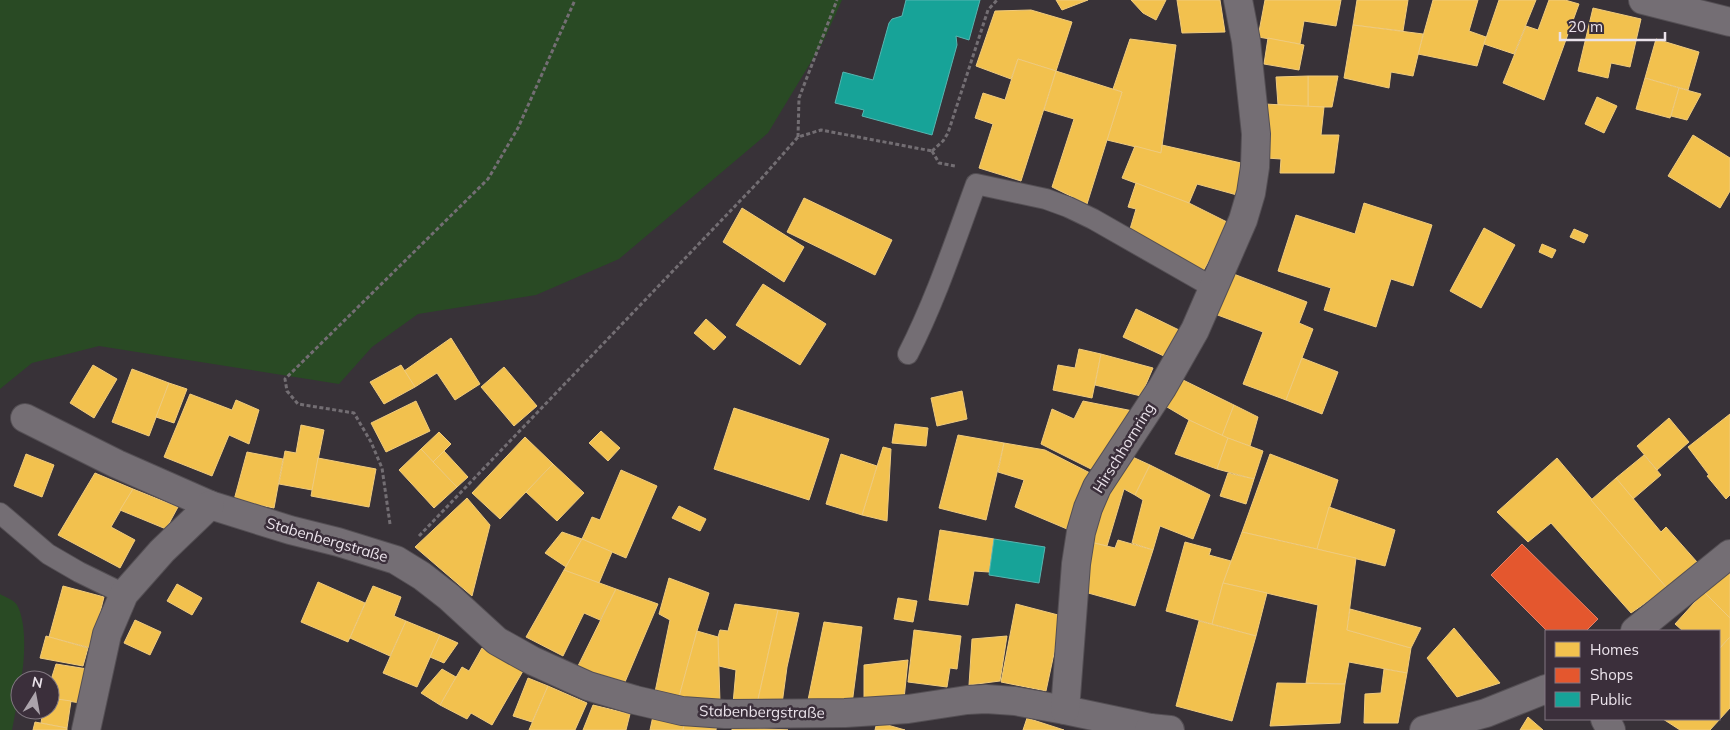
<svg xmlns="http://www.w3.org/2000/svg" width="1730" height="730" viewBox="0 0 1730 730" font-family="Mulish,sans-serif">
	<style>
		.green { fill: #294a24 }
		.homes { fill: #f2c14e; stroke: #f0cb7d }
		.shops { fill: #e4572e; stroke: #e68166 }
		.public { fill: #17a398; stroke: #56b6b1 }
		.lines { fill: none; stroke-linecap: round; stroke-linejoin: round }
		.service-casing { stroke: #544f54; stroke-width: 22 }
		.minor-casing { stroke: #544f54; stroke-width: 30 }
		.tertiary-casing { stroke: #544f54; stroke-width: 30 }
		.path { stroke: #736e73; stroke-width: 3; stroke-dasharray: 4 2.5; stroke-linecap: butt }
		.service { stroke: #746e74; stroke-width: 20 }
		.minor { stroke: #746e74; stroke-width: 28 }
		.tertiary { stroke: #746e74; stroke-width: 28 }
		.labels { text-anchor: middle; stroke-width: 5; stroke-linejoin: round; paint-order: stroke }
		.street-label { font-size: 15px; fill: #eae2ea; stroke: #3b2f3b }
	</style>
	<rect width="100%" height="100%" fill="#383238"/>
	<!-- green -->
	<g class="green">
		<polygon points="0,0 842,0 823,42 768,133 619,259 536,295 418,314 372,347 339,384 99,346 32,363 0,389"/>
		<path d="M0,594C5,597 14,600 17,605C27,623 25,660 21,680H20V688L12,730H0Z"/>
	</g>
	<!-- homes -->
	<g class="homes">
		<polygon points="1056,0 1088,0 1062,10"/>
		<polygon points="1131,0 1166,0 1156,20 1143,13"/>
		<polygon points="1177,0 1220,0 1225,32 1182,33"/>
		<polygon points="1265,0 1341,0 1336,26 1304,21 1300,44 1258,37"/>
		<polygon points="1357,0 1408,0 1403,31 1353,25"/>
		<polygon points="1433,0 1478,0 1469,31 1486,37 1477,66 1418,54"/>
		<polygon points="1499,0 1536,0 1514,54 1484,44"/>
		<polygon points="1549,0 1565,0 1579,4 1544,100 1503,83 1526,26 1538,30"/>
		<polygon points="1593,8 1641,19 1630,67 1611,63 1608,78 1578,71"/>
		<polygon points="1031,10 1072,22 1056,71 1018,59 1011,79 976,66 995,11"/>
		<polygon points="1353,25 1423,34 1413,76 1391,72 1389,88 1344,78"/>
		<polygon points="1268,38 1304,45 1299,70 1264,64"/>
		<polygon points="1130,39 1176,45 1161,153 1107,140 1122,92 1113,89"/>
		<polygon points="1656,39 1699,52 1688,90 1645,78"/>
		<polygon points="1018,59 1056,71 1021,181 979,168 993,124 975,118 983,93 1005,100"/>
		<polygon points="1056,71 1122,92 1087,204 1052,187 1074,119 1044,110"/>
		<polygon points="1308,76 1338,76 1332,107 1308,107"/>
		<polygon points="1308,76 1308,107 1278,105 1276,77"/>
		<polygon points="1645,78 1679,88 1670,118 1636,109"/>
		<polygon points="1679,88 1701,94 1687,120 1671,116"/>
		<polygon points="1597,97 1617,106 1604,133 1585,124"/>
		<polygon points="1264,104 1324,107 1321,135 1339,135 1334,173 1280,173 1281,159 1266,158"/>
		<polygon points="1693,135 1730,158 1730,191 1720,208 1668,176"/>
		<polygon points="1162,145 1241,163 1237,195 1197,184 1189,203 1122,178 1135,146 1161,153"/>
		<polygon points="1136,183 1189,203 1231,224 1203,271 1130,229 1136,209 1128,207"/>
		<polygon points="804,198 892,240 875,275 787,232"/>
		<polygon points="1364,203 1432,225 1413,286 1391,279 1376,327 1324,310 1331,288 1278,271 1296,215 1355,234"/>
		<polygon points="742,208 804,247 784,282 723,242"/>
		<polygon points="1484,228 1515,245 1481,308 1450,291"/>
		<polygon points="1574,229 1588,235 1584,243 1570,237"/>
		<polygon points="1542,244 1556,250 1552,258 1539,252"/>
		<polygon points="1231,273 1307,302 1299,323 1313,329 1286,400 1243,384 1263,332 1215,314"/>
		<polygon points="763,284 826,324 800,365 736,325"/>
		<polygon points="1136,309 1179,330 1166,357 1123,337"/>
		<polygon points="706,319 726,337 714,350 694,333"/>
		<polygon points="451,338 480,384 455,400 437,373 415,387 404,371"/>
		<polygon points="1079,349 1101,354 1092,398 1053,390 1058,365 1075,368"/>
		<polygon points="1101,354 1153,368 1141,396 1095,385"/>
		<polygon points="1302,358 1338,372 1322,414 1286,400"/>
		<polygon points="93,365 117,379 94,418 70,403"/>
		<polygon points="401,365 415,387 384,404 370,382"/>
		<polygon points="504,367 537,406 514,426 481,387"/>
		<polygon points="132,369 169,383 149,436 112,422"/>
		<polygon points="1181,379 1234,405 1222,436 1189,420 1167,407"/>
		<polygon points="169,383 187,389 174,423 156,417"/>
		<polygon points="962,391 967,419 937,426 931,398"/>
		<polygon points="190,394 232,410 236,400 259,410 249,444 229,435 212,476 164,457"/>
		<polygon points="416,401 430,431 386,452 371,423"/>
		<polygon points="1083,401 1133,411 1095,471 1041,444 1052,409 1074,419"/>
		<polygon points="1234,405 1258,417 1250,446 1222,436"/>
		<polygon points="734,408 829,439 809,500 714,469"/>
		<polygon points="1730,414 1730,495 1726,499 1707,476 1709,475 1688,447"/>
		<polygon points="1669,418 1689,442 1657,470 1637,446"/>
		<polygon points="1189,420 1228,438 1217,469 1175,454"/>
		<polygon points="895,424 928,428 926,446 892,443"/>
		<polygon points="301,425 324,430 312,490 279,484 285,451 296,453"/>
		<polygon points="601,431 620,448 608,461 589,443"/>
		<polygon points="439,432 451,444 433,462 421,449"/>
		<polygon points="958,435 1004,443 986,520 939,508"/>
		<polygon points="525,437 553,464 500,519 472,493"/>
		<polygon points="1228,438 1263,451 1254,479 1217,469"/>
		<polygon points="1004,443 1045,450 1092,474 1067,529 1015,507 1024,480 998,472"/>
		<polygon points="883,447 891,449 887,521 862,515"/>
		<polygon points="421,449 457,487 434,508 399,470"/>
		<polygon points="444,451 468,477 457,487 433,462"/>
		<polygon points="247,452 283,459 274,508 234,500"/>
		<polygon points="26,454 54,465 42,497 14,486"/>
		<polygon points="841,454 877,466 862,515 826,504"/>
		<polygon points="1126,454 1150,465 1135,495 1124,489 1107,546 1090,542 1098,506"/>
		<polygon points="1270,454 1338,480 1317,549 1242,532"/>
		<polygon points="1644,455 1661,475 1633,499 1616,478"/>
		<polygon points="318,458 376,469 369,507 311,496"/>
		<polygon points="1557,458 1667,588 1631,613 1551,523 1528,542 1497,512"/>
		<polygon points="553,464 584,493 557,521 526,492"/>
		<polygon points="1150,465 1210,495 1193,539 1160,526 1153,550 1132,543 1143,500 1135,495"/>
		<polygon points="621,470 657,486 626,558 582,539 592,517 600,520"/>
		<polygon points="95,473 133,489 111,527 135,540 120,568 58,535"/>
		<polygon points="1228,473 1254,479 1246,504 1220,496"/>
		<polygon points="1616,478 1661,532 1666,527 1697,562 1667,588 1591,500"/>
		<polygon points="133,489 178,507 166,529 120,510"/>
		<polygon points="467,498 490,525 472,596 415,547"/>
		<polygon points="679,506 706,519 700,531 672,518"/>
		<polygon points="1329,507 1395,530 1385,566 1317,549"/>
		<polygon points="940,530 994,539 989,572 974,571 968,605 929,600"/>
		<polygon points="562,532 582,539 566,567 545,553"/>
		<polygon points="1242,532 1356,558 1347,630 1411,648 1407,673 1349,662 1345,684 1306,683 1318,605 1223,583"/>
		<polygon points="582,539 612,552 599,583 564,570"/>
		<polygon points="1118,540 1153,550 1135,606 1081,591 1090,542 1115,548"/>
		<polygon points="1185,542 1211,549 1209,555 1231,561 1223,583 1212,624 1166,611"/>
		<polygon points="564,570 616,589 600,620 584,613 563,656 526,637"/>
		<polygon points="1730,570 1730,618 1704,592"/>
		<polygon points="669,578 709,593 697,631 679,697 655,692 670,620 659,614"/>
		<polygon points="318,582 365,603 348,642 301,622"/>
		<polygon points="1223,583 1267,593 1256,636 1212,624"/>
		<polygon points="177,584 202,598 192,615 167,601"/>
		<polygon points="63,586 104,597 91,648 49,637"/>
		<polygon points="373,586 401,597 394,616 406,621 390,656 350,638"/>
		<polygon points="616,589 658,604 625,682 577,668"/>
		<polygon points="1704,592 1730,618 1730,637 1719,649 1719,631 1683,631 1675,624"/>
		<polygon points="898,598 917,601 913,622 894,619"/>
		<polygon points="735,604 778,610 757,704 733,704 736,670 719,666 718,637 720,630 728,631"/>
		<polygon points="1016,604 1062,616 1046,691 1001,682"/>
		<polygon points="1350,609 1421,628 1411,648 1347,630"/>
		<polygon points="778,610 799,613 787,667 782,704 757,704"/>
		<polygon points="135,620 161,632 150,655 124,643"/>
		<polygon points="406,621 440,635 417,687 383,673"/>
		<polygon points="1199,621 1256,636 1232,721 1176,706"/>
		<polygon points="824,622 862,627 852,704 807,705"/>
		<polygon points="1454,628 1500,683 1457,697 1427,658"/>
		<polygon points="914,630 961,636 957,669 950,668 947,687 908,682"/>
		<polygon points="697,631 718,637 720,703 679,697"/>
		<polygon points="440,635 458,643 444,663 430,657"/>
		<polygon points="46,636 88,648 83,666 40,658"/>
		<polygon points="1007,636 1000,681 969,685 972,639"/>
		<polygon points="1730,637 1730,708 1710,730 1680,730 1663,719 1719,719 1719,649"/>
		<polygon points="482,648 523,671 492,725 471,713 467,719 440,705 462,667 469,671"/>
		<polygon points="908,660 904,699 864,702 864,665"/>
		<polygon points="56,664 94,670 86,704 50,698 50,683"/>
		<polygon points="442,669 456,677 440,705 421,693"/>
		<polygon points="1384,669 1407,673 1398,723 1364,723 1365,694 1381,693"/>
		<polygon points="528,678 548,686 532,722 513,716"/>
		<polygon points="1277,683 1345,684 1340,723 1270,726"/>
		<polygon points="548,686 587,703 575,730 529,730"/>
		<polygon points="50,698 71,701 67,728 41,723 43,710 50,710"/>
		<polygon points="593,705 630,714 626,730 583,730"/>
		<polygon points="653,716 685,721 683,730 650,730"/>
		<polygon points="1528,717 1543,730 1520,730"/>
		<polygon points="1027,718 1064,730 1023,730"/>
		<polygon points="685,721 717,723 716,730 683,730"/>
		<polygon points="35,722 67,728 67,730 33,730"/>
		<polygon points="877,722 905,730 875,730"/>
		<polygon points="732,727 788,730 732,730"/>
	</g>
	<!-- shops -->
	<polygon class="shops" points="1522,544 1598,619 1586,631 1547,631 1491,575"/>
	<!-- public -->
	<g class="public">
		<polygon points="906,0 980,0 969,40 956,36 957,45 932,135 862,116 864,110 835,103 843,72 873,80 889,23 892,19 902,16"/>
		<polygon points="994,539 1045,547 1039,583 989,575"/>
	</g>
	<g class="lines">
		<!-- service casing -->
		<g class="service-casing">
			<g id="service">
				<path d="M908,354C936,299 955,241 976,184L1046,199L1068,207L1093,219L1214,288"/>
				<polyline points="0,513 48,554 79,572 124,594"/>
			</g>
		</g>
		<!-- minor casing -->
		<g class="minor-casing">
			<g id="minor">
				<polyline points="1643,0 1730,22"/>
				<polyline points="25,418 117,464 210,505 290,530 338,542 396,560 422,576 449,597 497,641 533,661 588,686 635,700 682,711 725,714 845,713 908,709 967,700 986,699 1015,701 1065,710 1150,728"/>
				<polyline points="1065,710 1076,564 1081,532 1088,508 1097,487 1162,388 1195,330 1243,220 1251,193 1255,167 1256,134 1246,41 1238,0"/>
				<polyline points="1605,719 1611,730"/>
				<polyline points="86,730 107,634 124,594 162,551 210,505"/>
			</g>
		</g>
		<!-- tertiary casing -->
		<g class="tertiary-casing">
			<g id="tertiary">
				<polyline points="1635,631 1730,554"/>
				<polyline points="1149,730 1150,728 1170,730"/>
				<polyline points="1424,730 1486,713 1546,689"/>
			</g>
		</g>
		<!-- path -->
		<g class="path">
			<polyline points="798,137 799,98 837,0"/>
			<polyline points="932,151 943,141 948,133 988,10 997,0"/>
			<polyline points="932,151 939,163 955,166"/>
			<polyline points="390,524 382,468 371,442 354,413 298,404 287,391 285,379 488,179 518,128 575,0"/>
			<polyline points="419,536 761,179 798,137 821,130 932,151"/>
		</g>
		<!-- service -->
		<use href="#service" class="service"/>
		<!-- minor -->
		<use href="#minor" class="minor"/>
		<!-- tertiary -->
		<use href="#tertiary" class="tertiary"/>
	</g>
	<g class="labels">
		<!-- street labels -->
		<g class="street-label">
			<text transform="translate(1124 448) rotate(-58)" y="5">Hirschhornring</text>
			<text transform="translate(327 540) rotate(16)" y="5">Stabenbergstraße</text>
			<text transform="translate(762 712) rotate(1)" y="5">Stabenbergstraße</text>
		</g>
	</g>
	<!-- legend -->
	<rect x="1545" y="630" width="175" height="90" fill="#3b2f3b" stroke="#817781"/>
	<rect x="1555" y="642" width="25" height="15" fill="#f2c14e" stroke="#817781"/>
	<text x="1590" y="655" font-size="15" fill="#eae2ea">Homes</text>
	<rect x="1555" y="668" width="25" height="15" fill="#e4572e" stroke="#817781"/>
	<text x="1590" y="680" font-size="15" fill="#eae2ea">Shops</text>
	<rect x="1555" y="692" width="25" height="15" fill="#17a398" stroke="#817781"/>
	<text x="1590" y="705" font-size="15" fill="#eae2ea">Public</text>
	<!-- north arrow -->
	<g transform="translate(35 695) rotate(11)"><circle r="24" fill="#3b2f3b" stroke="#817781"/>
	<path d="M0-4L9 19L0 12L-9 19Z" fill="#aca4ac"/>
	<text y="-8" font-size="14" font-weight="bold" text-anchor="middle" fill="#eae2ea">N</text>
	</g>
	<!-- scale -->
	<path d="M1560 32v8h105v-8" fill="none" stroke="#eae2ea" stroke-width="2.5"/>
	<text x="1568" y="32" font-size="15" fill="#eae2ea" stroke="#3b2f3b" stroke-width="4" paint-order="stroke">20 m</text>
</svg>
